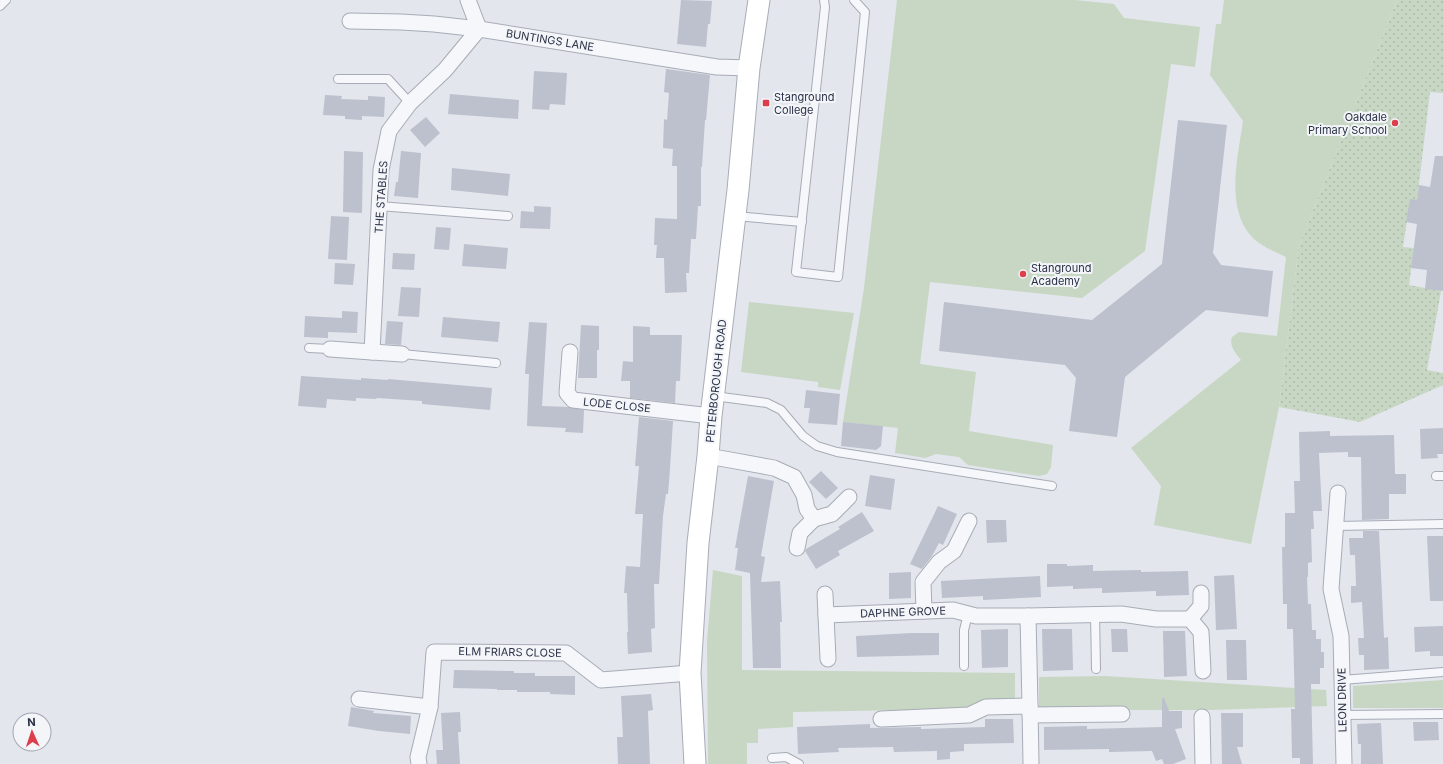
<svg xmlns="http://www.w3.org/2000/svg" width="1443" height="764" viewBox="0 0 1443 764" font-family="Inter,sans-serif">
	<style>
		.green { fill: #c7d7c3 }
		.park { fill: url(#park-dots) }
		.building { fill: #bcc1cd }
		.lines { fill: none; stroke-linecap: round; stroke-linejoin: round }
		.lane-casing { stroke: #a7acb7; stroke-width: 10 }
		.street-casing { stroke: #a7acb7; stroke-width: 17 }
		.secondary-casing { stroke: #a7acb7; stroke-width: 23 }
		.lane { stroke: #f6f7fa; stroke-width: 8 }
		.street { stroke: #f6f7fa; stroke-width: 15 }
		.secondary { stroke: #fff; stroke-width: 21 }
		.poi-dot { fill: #dc3e4a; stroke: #f3f5f9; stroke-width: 1.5 }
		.labels { text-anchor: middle; stroke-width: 4; stroke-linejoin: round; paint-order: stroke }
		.street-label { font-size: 11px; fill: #293146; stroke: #f3f5f9 }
		.poi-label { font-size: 11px; fill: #293146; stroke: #f3f5f9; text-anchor: start }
	</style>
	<defs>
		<pattern id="park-dots" width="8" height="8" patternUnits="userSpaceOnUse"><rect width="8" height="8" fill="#c7d7c3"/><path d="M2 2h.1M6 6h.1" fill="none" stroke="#abb9a9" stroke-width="1.8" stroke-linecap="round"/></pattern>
	</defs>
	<rect width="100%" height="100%" fill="#e3e6ec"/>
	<!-- green -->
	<g class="green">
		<polygon points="897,0 1075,0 1114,4 1124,18 1200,27 1195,67 1171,64 1145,251 1082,298 930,282 920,364 976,372 969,431 1053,445 1051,467 1047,474 1039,476 968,465 959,457 936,454 925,458 895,453 898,428 843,422 864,288"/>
		<path d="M1224,0H1397L1299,246L1279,407L1251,544L1154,525L1161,486L1131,448L1241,360C1235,352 1229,346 1232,337L1239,332L1277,336L1286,257C1275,252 1263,247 1254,239C1224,210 1238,157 1243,121L1210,75L1216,24H1221Z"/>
		<polygon points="749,302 854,313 840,390 818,387 818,382 741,372"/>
		<polygon points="713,570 742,576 742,670 1015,673 1015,700 983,701 964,709 793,712 793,727 758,729 758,743 747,743 747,764 708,764 707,641"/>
		<polygon points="1106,676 1326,690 1327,706 1211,710 1039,710 1039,677"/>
		<polygon points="1443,680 1443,708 1353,708 1353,686"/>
	</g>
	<!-- park -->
	<polygon class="park" points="1397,0 1443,0 1443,93 1430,92 1417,200 1410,200 1403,247 1414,248 1409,285 1441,291 1427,370 1443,373 1443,385 1360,422 1279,407 1299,246"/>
	<!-- building -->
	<g class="building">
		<polygon points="681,0 712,1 710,24 708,24 706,47 677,44"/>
		<polygon points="666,69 710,75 706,120 705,120 702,167 701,167 701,206 698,206 696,239 691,239 689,273 686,273 687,292 665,293 664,258 656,258 657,245 654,245 655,218 677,219 677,166 672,166 673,149 663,148 664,119 667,120 669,93 664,92"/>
		<polygon points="534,71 567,73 565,105 550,104 549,110 532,109"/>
		<polygon points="450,94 519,100 518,119 448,114"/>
		<polygon points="325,95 342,96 341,99 368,100 368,96 385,97 384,117 362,116 362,120 345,119 345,116 323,115"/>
		<polygon points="426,117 440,133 425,147 410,130"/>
		<polygon points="1178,120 1227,125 1213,253 1221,265 1273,271 1268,317 1206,310 1125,377 1117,437 1069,431 1076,378 1065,365 939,351 944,302 1092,320 1162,264"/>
		<polygon points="344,151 363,152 362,213 343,212"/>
		<polygon points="401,151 421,153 418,198 394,196 396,182 398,182"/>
		<polygon points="1435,156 1443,156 1443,291 1425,289 1427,270 1411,268 1417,224 1406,222 1410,199 1417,200 1419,185 1430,187"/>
		<polygon points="452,168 510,174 508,196 451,190"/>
		<polygon points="534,206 551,207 550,229 520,228 521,211 534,212"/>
		<polygon points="331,216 349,217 347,260 328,259"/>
		<polygon points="436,227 451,228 449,250 434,249"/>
		<polygon points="464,244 508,248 506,269 462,266"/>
		<polygon points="393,253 415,254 414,270 392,269"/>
		<polygon points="335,263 355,264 353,285 334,284"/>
		<polygon points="401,287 421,288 419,317 398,316"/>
		<polygon points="342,311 358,312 357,333 328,332 328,338 304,337 305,316 342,318"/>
		<polygon points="443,317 500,322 498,342 441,337"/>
		<polygon points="387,321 403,322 401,345 385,344"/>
		<polygon points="529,322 547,323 542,406 569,407 584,410 583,433 565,432 566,428 527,426 529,374 525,374"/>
		<polygon points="581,325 599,326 599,350 597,350 597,378 578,378"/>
		<polygon points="633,326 650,327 650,335 682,335 680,381 676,381 675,403 630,398 630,381 621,381 623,361 633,362"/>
		<polygon points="301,376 361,380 361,378 388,380 388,379 492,388 490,410 422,404 422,401 377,398 376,399 356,398 356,401 327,399 326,408 298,406"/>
		<polygon points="806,390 840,394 837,425 808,423 810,408 804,408"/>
		<polygon points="639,417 673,421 670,469 668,494 666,494 663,516 659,584 654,584 655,628 651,629 652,652 628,654 627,632 628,632 627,593 624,593 626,566 640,567 643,514 635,514 639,466 635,466"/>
		<polygon points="843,422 883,426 881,446 876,450 841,446"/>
		<polygon points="1443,428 1443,454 1437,454 1438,458 1421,459 1420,429"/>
		<polygon points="1330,431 1330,436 1394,435 1395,474 1406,474 1406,494 1389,494 1389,519 1362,520 1361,457 1348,457 1348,452 1319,453 1322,511 1313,511 1314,529 1311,529 1312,562 1308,563 1308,577 1307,577 1308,604 1311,604 1312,630 1316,630 1316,639 1321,639 1321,652 1324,652 1324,668 1320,668 1320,684 1311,684 1313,764 1300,764 1300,758 1292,758 1291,709 1295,709 1293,629 1287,629 1287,604 1283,604 1282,547 1285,547 1285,513 1295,513 1294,481 1300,481 1299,432"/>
		<polygon points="821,471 838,488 826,499 809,482"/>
		<polygon points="870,475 895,479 891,510 865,506"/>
		<polygon points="748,476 774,481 761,556 765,557 761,582 780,581 782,622 780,622 781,668 753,668 750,573 735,570 738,548 735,548"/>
		<polygon points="938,506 957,514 943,545 939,543 932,556 922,569 910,564"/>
		<polygon points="862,512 874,531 838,551 840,555 816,569 805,551 806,549 840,529 838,527"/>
		<polygon points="986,520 1006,520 1007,542 987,543"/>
		<polygon points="1363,531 1379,531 1384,638 1388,637 1389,669 1364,670 1364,655 1359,655 1358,638 1364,638 1362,602 1351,603 1351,586 1356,586 1355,555 1350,555 1349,538 1363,538"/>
		<polygon points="1427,536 1443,536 1443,601 1430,601"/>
		<polygon points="1047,564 1067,564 1067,566 1093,565 1093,571 1141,570 1141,572 1188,571 1189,595 1156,596 1156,591 1102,593 1102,588 1073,589 1073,586 1047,587"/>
		<polygon points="911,572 911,598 889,599 889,573"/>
		<polygon points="1234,575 1237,629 1216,630 1214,576"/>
		<polygon points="1040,576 1041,597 983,600 983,596 942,598 941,581"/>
		<polygon points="1443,626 1443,656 1430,656 1430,651 1415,652 1414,627"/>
		<polygon points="1008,629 1008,667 982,668 981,630"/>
		<polygon points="1042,629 1072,629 1073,670 1043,671"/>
		<polygon points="1111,629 1127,629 1128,652 1112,652"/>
		<polygon points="1163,631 1185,631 1187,676 1164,677"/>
		<polygon points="912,633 939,633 939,655 857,657 856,636"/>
		<polygon points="1226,640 1246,640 1247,680 1227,680"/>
		<polygon points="454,670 514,671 514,673 535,673 535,676 575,676 575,695 550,694 550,692 517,692 517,690 497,690 497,689 453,688"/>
		<polygon points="651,694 653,710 648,711 650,764 618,764 617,737 623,737 621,696"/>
		<polygon points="1162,698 1164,698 1169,711 1182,711 1182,728 1175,729 1186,759 1173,764 1164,764 1162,759 1156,761 1152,751 1109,752 1109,749 1044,750 1044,727 1087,726 1087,729 1162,727"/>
		<polygon points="351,707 374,711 373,713 411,716 410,734 379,731 348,726"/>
		<polygon points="460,712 461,732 458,732 460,764 437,764 436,750 443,750 441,713"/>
		<polygon points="1221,713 1243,713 1243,747 1237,747 1242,764 1222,764"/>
		<polygon points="985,719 1013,719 1014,743 964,744 964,751 950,752 950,759 937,760 937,751 894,752 893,747 838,748 839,752 798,754 797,727 870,724 870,728 921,727 921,729 985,727"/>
		<polygon points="1413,722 1438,722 1439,740 1414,741"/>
		<polygon points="1381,723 1383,764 1361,764 1361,744 1358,744 1357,724"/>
	</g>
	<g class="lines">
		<!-- lane casing -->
		<g class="lane-casing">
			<g id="lane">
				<polyline points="824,0 825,7 796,272 838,277 865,12 854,0"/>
				<polyline points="0,6 6,0"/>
				<polyline points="338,79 388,79 410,103"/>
				<polyline points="379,206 508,216"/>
				<polyline points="735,216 802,222"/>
				<polyline points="309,348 330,349"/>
				<polyline points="402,354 496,363"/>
				<polyline points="714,396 767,403 781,410 803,436 817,446 837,452 1052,486"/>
				<polyline points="1436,476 1443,476"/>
				<polyline points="1336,526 1443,524"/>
				<polyline points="1095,614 1096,669"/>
				<polyline points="964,666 964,630 968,614"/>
				<polyline points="1342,680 1443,672"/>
				<polyline points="1343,715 1443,714"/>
				<polyline points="772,758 786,757 799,764"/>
			</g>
		</g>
		<!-- street casing -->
		<g class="street-casing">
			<g id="street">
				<polyline points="468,0 479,29"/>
				<polyline points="350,21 401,22 434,24 479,29 717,67 749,68"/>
				<polyline points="330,349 372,352"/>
				<polyline points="570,352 567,393 573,400 711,416"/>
				<polyline points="402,354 372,352 381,170 389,131 410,103 445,70 479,29"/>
				<polyline points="708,456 774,468 794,477 804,495 807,509 814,519 832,514 849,497"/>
				<polyline points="1338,493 1331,589 1341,636 1344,764"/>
				<polyline points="797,548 800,533 814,519"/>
				<polyline points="825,594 828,659"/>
				<polyline points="924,611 923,582 939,562 954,551 969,521"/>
				<polyline points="826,615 953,610 976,616 1028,616 1030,706"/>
				<polyline points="1028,616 1121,614 1156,619 1190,619"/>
				<polyline points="1190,619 1201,632 1203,671"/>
				<polyline points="1190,619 1201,606 1201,593"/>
				<polyline points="359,699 430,707"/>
				<polyline points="1030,715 1122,714"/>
				<polyline points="1202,717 1203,764"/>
				<polyline points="881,719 969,715 986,707 1030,706 1031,764"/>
				<polyline points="419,764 418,757 430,707 434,652 566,653 601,680 690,673"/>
			</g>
		</g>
		<!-- secondary casing -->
		<g class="secondary-casing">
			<polyline id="secondary" points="695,764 690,673 698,543 708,456 711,416 738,190 749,68 759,0"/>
		</g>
		<!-- lane -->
		<use href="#lane" class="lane"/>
		<!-- street -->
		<use href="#street" class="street"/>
		<!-- secondary -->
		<use href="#secondary" class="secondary"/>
	</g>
	<!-- markers -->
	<g class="poi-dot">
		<rect x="762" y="99" width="8" height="8" rx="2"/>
		<circle cx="1395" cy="123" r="4"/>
		<circle cx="1023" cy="274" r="4"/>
	</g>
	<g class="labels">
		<!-- street labels -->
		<g class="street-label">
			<text transform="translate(550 40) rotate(9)" y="4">BUNTINGS LANE</text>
			<text transform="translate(381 197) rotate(-86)" y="4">THE STABLES</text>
			<text transform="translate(716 381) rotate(-84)" y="4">PETERBOROUGH ROAD</text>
			<text transform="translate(617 405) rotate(6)" y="4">LODE CLOSE</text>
			<text transform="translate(903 612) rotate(-2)" y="4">DAPHNE GROVE</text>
			<text transform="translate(510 652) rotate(1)" y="4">ELM FRIARS CLOSE</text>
			<text transform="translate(1342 700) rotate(-91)" y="4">LEON DRIVE</text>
		</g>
		<!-- poi labels -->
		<g class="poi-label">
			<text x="774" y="101">Stanground<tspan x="774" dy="13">College</tspan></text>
			<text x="1387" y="121" text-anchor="end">Oakdale<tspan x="1387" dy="13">Primary School</tspan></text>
			<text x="1031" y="272">Stanground<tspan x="1031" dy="13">Academy</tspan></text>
		</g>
	</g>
	<!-- north arrow -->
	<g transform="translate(32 732) rotate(357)"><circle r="19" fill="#f3f5f9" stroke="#a2a7b1"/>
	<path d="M0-3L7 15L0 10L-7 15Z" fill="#dc3e4a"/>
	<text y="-6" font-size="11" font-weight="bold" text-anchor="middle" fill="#293146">N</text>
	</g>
</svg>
